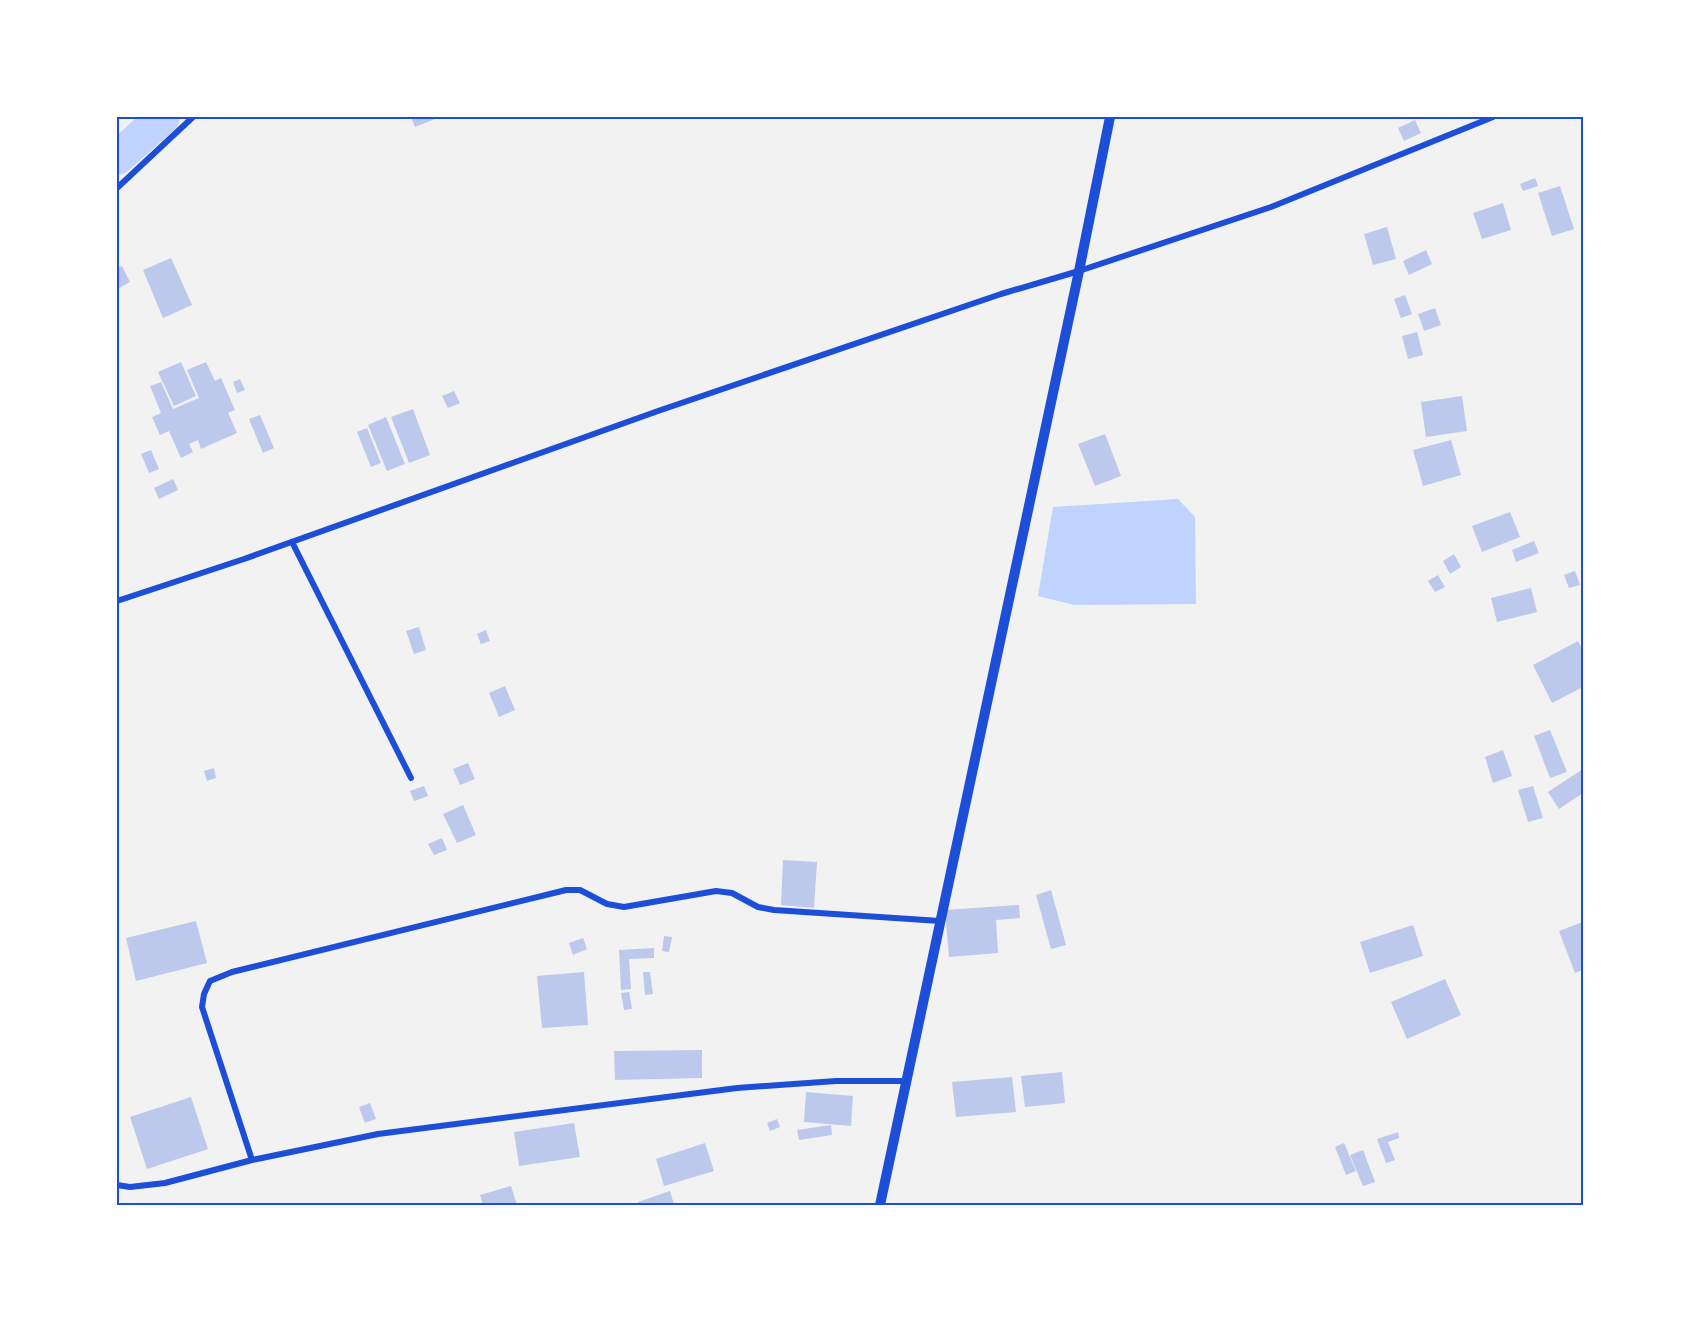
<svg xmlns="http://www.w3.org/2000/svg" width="1700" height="1322" viewBox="0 0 1700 1322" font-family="Lato,sans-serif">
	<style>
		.water { fill: #bfd3fe }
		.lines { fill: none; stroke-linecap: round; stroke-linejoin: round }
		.canal { stroke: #bfd3fe; stroke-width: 34 }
		.building { fill: #bdc9ec }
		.minor { stroke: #1d4ed8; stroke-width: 6 }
		.tertiary { stroke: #1d4ed8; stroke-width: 10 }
		.neatline { fill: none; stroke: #1d4ed8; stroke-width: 2 }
	</style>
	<rect width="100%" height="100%" fill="#f2f2f2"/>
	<!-- water -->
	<polygon class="water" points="1178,499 1195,517 1196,604 1074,605 1038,596 1053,507"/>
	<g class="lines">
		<!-- canal -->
		<polyline class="canal" points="117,158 163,117"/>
	</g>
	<!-- building -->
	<g class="building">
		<polygon points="411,117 440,117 415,127"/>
		<polygon points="1415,120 1421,133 1404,141 1398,128"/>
		<polygon points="1535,178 1538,186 1523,191 1520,184"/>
		<polygon points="1560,186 1574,229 1552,236 1538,193"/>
		<polygon points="1503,203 1511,230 1482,239 1473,213"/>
		<polygon points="1387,227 1396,259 1373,265 1364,234"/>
		<polygon points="1426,250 1432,264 1409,275 1403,261"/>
		<polygon points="171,258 192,305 163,318 143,270"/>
		<polygon points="122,266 130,282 117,289 117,268"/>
		<polygon points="1405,295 1412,314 1401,318 1394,299"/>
		<polygon points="1435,308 1441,325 1424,331 1418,314"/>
		<polygon points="1417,332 1423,355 1408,359 1402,336"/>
		<polygon points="181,362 196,396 174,406 158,372"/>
		<polygon points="206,362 215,381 221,378 235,410 228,413 237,433 201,449 198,440 189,444 193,452 181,458 169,431 160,435 152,417 161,413 150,386 161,382 173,409 199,398 187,370"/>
		<polygon points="240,379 245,390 237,393 233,382"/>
		<polygon points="454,391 460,403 448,408 442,396"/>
		<polygon points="1462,396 1467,431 1426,437 1421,402"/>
		<polygon points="413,409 430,455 409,463 391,417"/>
		<polygon points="260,415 274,448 263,453 249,419"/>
		<polygon points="386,417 405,464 387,471 368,425"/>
		<polygon points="367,428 381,463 371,467 357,432"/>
		<polygon points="1105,434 1121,476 1095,486 1078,444"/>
		<polygon points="1451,440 1461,475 1423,486 1413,450"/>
		<polygon points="151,450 159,469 149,473 141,454"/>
		<polygon points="173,479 178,490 159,499 154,488"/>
		<polygon points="1510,512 1520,537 1482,552 1472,526"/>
		<polygon points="1534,541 1539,553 1516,562 1512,550"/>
		<polygon points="1454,554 1461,567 1450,574 1443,561"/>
		<polygon points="1575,571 1580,585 1569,588 1564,575"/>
		<polygon points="1438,575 1445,587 1435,592 1428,581"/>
		<polygon points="1531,588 1537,612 1497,622 1491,598"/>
		<polygon points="419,627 426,650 414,654 406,631"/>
		<polygon points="486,630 490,641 481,644 477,634"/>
		<polygon points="1578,641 1583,651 1583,687 1552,703 1533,665"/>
		<polygon points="505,686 515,710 499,717 489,693"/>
		<polygon points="1550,730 1567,772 1550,778 1534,736"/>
		<polygon points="1503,750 1512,776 1493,783 1485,757"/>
		<polygon points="468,763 475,779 460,785 453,769"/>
		<polygon points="214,768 216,778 207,781 204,771"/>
		<polygon points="1583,769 1583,793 1559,809 1548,792"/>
		<polygon points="424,786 428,796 414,801 410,791"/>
		<polygon points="1533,786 1543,818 1528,822 1518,790"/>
		<polygon points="463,805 476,835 457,843 443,814"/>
		<polygon points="442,838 447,850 434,855 428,844"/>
		<polygon points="783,860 817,862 814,908 781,905"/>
		<polygon points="1051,890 1066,945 1051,949 1036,895"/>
		<polygon points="1019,905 1020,918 996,920 998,953 949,957 945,910"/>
		<polygon points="196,921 207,963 136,981 126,938"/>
		<polygon points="1583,922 1583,970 1575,973 1559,931"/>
		<polygon points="1413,925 1423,956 1370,973 1360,942"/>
		<polygon points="664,936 672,937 669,952 662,951"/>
		<polygon points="583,938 587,949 573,955 569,943"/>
		<polygon points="654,948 654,958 629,959 631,989 621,990 619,950"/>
		<polygon points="584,972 588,1025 542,1028 537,976"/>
		<polygon points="643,972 650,972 653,994 645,995"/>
		<polygon points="1445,979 1461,1015 1407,1039 1391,1002"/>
		<polygon points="629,992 632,1009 624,1010 621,993"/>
		<polygon points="702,1050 702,1078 615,1080 614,1051"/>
		<polygon points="1062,1072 1065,1103 1025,1107 1021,1076"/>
		<polygon points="1012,1077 1016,1112 956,1117 952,1082"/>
		<polygon points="806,1092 853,1096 851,1126 804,1122"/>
		<polygon points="191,1097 208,1149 147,1169 130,1117"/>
		<polygon points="370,1103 376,1119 365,1123 359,1107"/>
		<polygon points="777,1119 780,1127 770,1131 767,1123"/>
		<polygon points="574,1123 580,1157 519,1166 514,1132"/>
		<polygon points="831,1125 832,1135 799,1140 797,1130"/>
		<polygon points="1398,1132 1399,1138 1388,1142 1395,1160 1386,1163 1377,1139"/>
		<polygon points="705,1143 714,1171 664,1186 656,1159"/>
		<polygon points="1344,1143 1356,1171 1346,1175 1335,1147"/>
		<polygon points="1363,1150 1375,1182 1363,1186 1350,1155"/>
		<polygon points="511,1186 517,1205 483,1205 480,1195"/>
		<polygon points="670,1191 674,1205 639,1205 638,1202"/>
	</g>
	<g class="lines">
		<!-- minor -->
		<g class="minor">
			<polyline points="117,188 193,117"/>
			<polyline points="292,542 411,778"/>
			<polyline points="117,601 244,559 658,411 1001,294 1079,271 1271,207 1493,117"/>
			<polyline points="252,1160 202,1007 204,994 210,981 232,972 566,890 580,890 607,904 624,907 716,891 732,893 758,907 774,910 940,921"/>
			<polyline points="117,1185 130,1187 165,1183 252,1160 378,1134 737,1088 836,1081 906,1081"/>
		</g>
		<!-- tertiary -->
		<polyline class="tertiary" points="880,1205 1079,271 1110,117"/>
	</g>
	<!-- border -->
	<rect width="1700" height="1322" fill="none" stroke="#ffffff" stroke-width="237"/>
	<rect x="118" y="118" width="1464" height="1086" class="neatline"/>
</svg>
